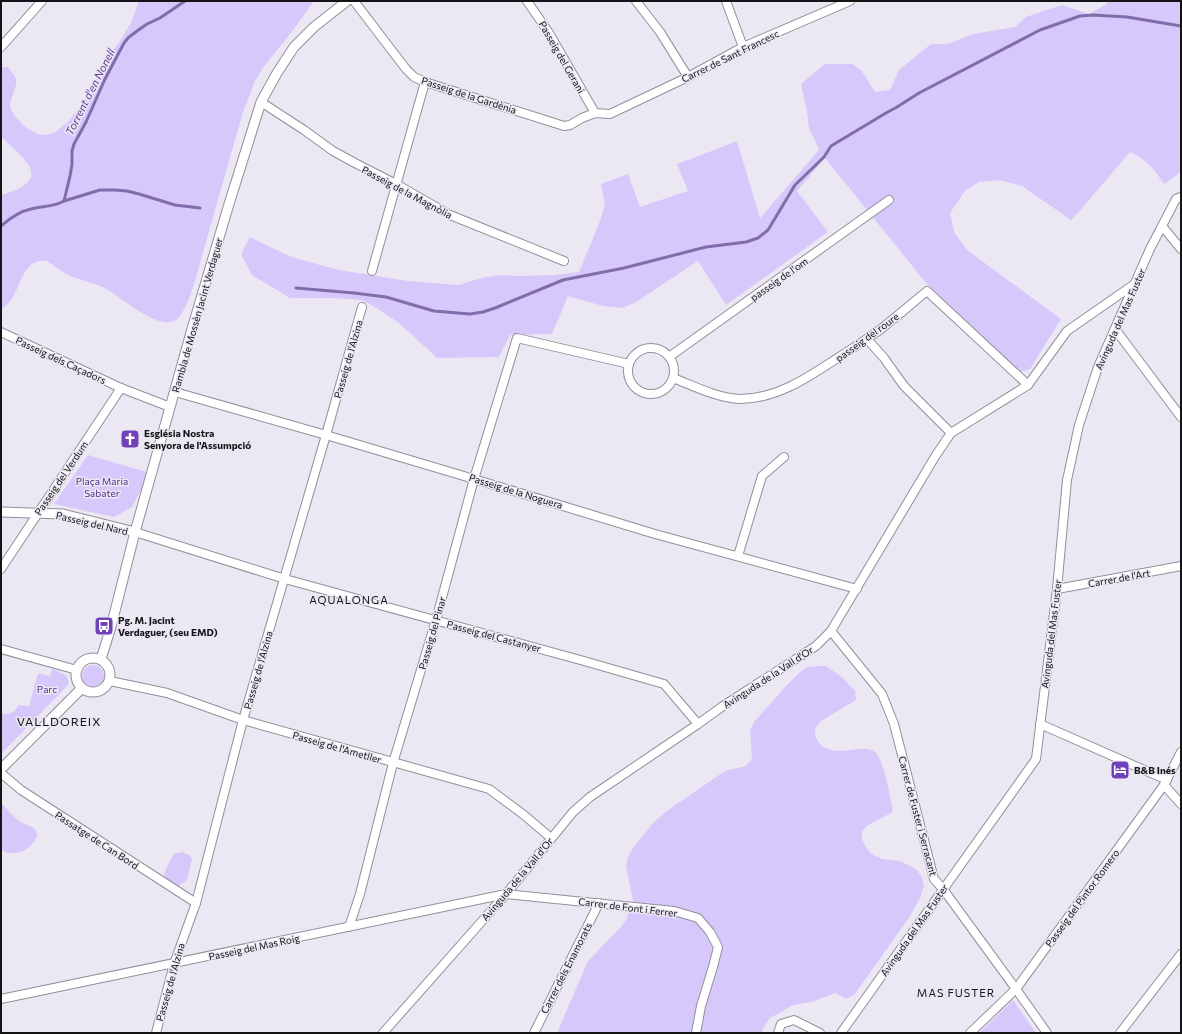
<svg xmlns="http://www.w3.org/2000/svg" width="1182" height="1034" viewBox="0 0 1182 1034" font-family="Commissioner,sans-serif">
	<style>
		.green { fill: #d7c8fb }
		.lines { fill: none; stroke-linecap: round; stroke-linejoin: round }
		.stream { stroke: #806da9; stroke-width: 3 }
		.minor-casing { stroke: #928f9a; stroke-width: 10 }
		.tertiary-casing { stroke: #928f9a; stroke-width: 11 }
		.minor { stroke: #fff; stroke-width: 8 }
		.tertiary { stroke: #fff; stroke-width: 9 }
		.labels { text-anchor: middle; stroke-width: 3; stroke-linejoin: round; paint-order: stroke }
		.street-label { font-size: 10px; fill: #141316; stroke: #ebe8f3 }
		.poi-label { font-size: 10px; font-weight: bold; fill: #141316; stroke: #ebe8f3; text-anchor: start }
		.park-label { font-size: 10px; fill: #542c8e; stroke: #ebe8f3 }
		.water-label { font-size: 11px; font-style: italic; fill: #613a9c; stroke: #ebe8f3 }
		.neighbourhood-label { font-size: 11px; letter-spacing: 1px; fill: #141316; stroke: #ebe8f3 }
		.quarter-label { font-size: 12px; letter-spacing: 1px; fill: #141316; stroke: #ebe8f3 }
	</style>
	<rect width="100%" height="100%" fill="#ebe8f3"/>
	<!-- green -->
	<g class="green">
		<path d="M139,1H314L294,29L265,65L255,81L250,94L243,112L194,284C191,294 185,312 177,319C161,333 123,299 108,290C95,282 75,280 63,272C55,268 49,258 39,261C23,265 20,285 13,297C10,302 6,306 1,310V195C54,180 27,161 1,137V67H8L16,78V85L10,104L11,110L15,116L25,127L36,133L42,135L54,133L69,121L88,95L102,66L120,41L131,23Z"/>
		<path d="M1106,1H1181V172L1164,184C1155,170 1146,159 1130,152L1078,213L1071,220L1022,186L1000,180L979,182L965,191L950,213L954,232L967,250L1061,319L1030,369L1021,372L926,283L825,158L797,191L828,232L726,305L698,261L636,302L623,308L603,306L568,296L552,334L510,335L499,357L437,358L399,323L378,309L362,300L334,298H290L252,275L241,254L250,237L289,256L320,265L339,270L408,281L459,285L481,278L501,275L519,276L556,275L579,272L600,221L605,204L601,184L628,174L640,207L688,191L677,164L717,149L737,141L760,218L819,150L809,128L807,111L801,84L825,64H852L861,70L875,92L890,90L899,70L931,44H948L973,34L1015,27L1026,17L1062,5L1089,14L1107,4Z"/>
		<polygon points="88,455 150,473 132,507 114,517 54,504"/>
		<circle cx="93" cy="676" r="11"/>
		<path d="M817,666H826L843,678L855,691L856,700L821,721L815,728C815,736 816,742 824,747C841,757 864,743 875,752C885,762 890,797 893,812L868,825L862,831V840L867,849L873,855L882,859L900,861L916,869L922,877L924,886L920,898L910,916L855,994L846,999L835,993L812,1002L803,1003L791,1006L783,1011L770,1018L765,1025L761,1033H557L588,961L621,927L626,920L633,901L626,866L628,857L633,848L654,822L668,810L725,771L746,766L752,759L750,731L754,722L786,686L800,672L807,667Z"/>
		<path d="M52,669L66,675L69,683L67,686L1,754V713C9,715 15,713 18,705L29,706L38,673L50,676Z"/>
		<path d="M1,803C7,808 12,816 18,820C24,825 33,825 36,831C38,835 37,837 35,840C28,852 13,857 1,850Z"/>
		<path d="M182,852L190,855L192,859L187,880L177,887C173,885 167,883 165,879C162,873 171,859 174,854Z"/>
		<polygon points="1013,1000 1036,1033 979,1033"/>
	</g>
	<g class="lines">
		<!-- stream -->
		<g class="stream">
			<polyline points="64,201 100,190 115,190 127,191 139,194 175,205 200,208"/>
			<path d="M1,226C9,219 21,211 31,209C42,206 54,207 64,201L70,176L72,164V151L74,144L86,122L105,79L124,43L128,38L137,31L147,24L160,18L185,1"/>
			<polyline points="296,288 354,293 386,297 434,311 470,314 483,312 495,308 563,280 624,268 706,247 746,242 758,238 768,230 795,185 824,157 831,146 886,113 897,107 919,93 1040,30 1080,16 1093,15 1127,17 1181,26"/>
		</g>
		<!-- minor casing -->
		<g class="minor-casing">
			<g id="minor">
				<polyline points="354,1 406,69 414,77 425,82 564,126 570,125 582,118 595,113 610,114 688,77 743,47 850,1"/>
				<polyline points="527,1 549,33 595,113"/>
				<polyline points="636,1 660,32 688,77"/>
				<polyline points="726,1 743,47"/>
				<polyline points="1,47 42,1"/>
				<polyline points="261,102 304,130 333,151 355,163 396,184 450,215 564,261"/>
				<polyline points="1162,226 1181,249"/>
				<polyline points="372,271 425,82"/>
				<polyline points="1115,329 1181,417"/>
				<polyline points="1,332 121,388 170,407"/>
				<polyline points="867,339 884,358 904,386 951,433"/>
				<circle cx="651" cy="371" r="23"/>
				<polyline points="669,357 889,200"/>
				<path d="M673,378C694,386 717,398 740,399C776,399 807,378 836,359C850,350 864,341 877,332C894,319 910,305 927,291L1028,385"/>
				<polyline points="175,392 326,435 474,479 655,534 857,589"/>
				<polyline points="135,532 285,579 584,661 664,684 698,724"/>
				<polyline points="738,556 762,476 784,457"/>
				<polyline points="1,569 121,388"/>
				<polyline points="1057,589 1181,566"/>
				<polyline points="831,631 882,694 894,724 934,879 943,889 1016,989 1047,1033"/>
				<polyline points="1,649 77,670"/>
				<polyline points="110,681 167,693 243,720 489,789 524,815 551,838"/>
				<polyline points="1040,724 1167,780"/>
				<polyline points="1,773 21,790 196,903"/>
				<polyline points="1164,785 1181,804"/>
				<polyline points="349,927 360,894 393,763 436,620 474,479 517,338 629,364"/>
				<polyline points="1,999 506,894 674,911 698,918 710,932 718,947 713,967 701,1006 696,1033"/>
				<polyline points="156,1033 174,964 196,903 243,720 326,435 362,307"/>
				<polyline points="383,1033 506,894 573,812 590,797 698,724 723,706 816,646 831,631 936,455 951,433 1028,385 1067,331 1136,283"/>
				<polyline points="534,1033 599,903"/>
				<polyline points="778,1033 781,1024 794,1020 820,1033"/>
				<polyline points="841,1033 1036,759 1057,589 1067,480 1079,425 1098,367 1150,249 1176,199 1181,197"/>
				<polyline points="970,1033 1016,989 1164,785 1181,752"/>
				<polyline points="1120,1033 1181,954"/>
			</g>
		</g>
		<!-- tertiary casing -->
		<g class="tertiary-casing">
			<g id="tertiary">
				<polyline points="1,512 63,514 135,532"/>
				<circle cx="93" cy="675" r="17"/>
				<polyline points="101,659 111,627 135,532 192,329 229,204 261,102 277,73 294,47 314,27 347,1"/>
				<polyline points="1,769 82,688"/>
			</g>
		</g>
		<!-- minor -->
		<use href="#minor" class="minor"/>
		<!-- tertiary -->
		<use href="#tertiary" class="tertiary"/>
	</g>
	<!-- icons -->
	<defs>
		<g id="church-square" transform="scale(1)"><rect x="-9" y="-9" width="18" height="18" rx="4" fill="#7141b8" stroke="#ebe8f3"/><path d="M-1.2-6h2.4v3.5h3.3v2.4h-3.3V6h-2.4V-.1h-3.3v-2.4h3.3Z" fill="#fff"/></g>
		<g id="bus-square" transform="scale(1)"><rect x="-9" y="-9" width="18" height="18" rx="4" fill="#7141b8" stroke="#ebe8f3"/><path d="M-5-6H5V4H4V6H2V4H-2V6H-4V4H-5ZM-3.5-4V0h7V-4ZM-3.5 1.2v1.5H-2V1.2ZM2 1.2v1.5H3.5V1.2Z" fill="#fff"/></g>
		<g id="hotel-square" transform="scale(1)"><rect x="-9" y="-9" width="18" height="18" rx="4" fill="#7141b8" stroke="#ebe8f3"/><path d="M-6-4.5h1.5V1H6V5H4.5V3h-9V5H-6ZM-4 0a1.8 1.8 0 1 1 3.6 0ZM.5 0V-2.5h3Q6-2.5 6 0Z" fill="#fff"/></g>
	</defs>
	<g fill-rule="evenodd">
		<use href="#church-square" x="130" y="439"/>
		<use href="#bus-square" x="104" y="626"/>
		<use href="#hotel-square" x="1120" y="770"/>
	</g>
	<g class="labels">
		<!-- street labels -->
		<g class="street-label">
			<text transform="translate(730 56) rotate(-26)" y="4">Carrer de Sant Francesc</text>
			<text transform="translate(562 57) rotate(60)" y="4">Passeig del Gerani</text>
			<text transform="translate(469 95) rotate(18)" y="4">Passeig de la Gardènia</text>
			<text transform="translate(407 192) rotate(28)" y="4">Passeig de la Magnòlia</text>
			<text transform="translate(779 279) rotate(-35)" y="4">passeig de l'om</text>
			<text transform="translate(197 315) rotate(-74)" y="4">Rambla de Mossèn Jacint Verdaguer</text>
			<text transform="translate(1120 319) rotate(-66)" y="4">Avinguda del Mas Fuster</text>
			<text transform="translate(867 337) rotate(-36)" y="4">passeig del roure</text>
			<text transform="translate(348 359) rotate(-74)" y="4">Passeig de l'Alzina</text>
			<text transform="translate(61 360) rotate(25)" y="4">Passeig dels Caçadors</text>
			<text transform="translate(61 478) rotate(-56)" y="4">Passeig del Verdum</text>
			<text transform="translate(516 491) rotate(17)" y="4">Passeig de la Noguera</text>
			<text transform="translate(92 523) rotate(13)" y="4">Passeig del Nard</text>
			<text transform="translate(1119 578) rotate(-10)" y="4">Carrer de l'Art</text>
			<text transform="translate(432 633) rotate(-74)" y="4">Passeig del Pinar</text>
			<text transform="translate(1051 634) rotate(-83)" y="4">Avinguda del Mas Fuster</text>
			<text transform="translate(494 636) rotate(15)" y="4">Passeig del Castanyer</text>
			<text transform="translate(258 670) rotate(-74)" y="4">Passeig de l'Alzina</text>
			<text transform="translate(768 677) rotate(-33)" y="4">Avinguda de la Vall d'Or</text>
			<text transform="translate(337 747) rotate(16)" y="4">Passeig de l'Ametller</text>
			<text transform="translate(918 816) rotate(75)" y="4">Carrer de Fuster i Serracant</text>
			<text transform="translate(97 840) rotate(33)" y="4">Passatge de Can Bord</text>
			<text transform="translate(517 879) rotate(-50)" y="4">Avinguda de la Vall d'Or</text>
			<text transform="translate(1082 898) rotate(-54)" y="4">Passeig del Pintor Romero</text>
			<text transform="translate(628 907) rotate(7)" y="4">Carrer de Font i Ferrer</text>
			<text transform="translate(914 930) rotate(-55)" y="4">Avinguda del Mas Fuster</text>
			<text transform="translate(254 947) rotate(-12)" y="4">Passeig del Mas Roig</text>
			<text transform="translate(566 968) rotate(-63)" y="4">Carrer dels Enamorats</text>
			<text transform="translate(170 982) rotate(-74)" y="4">Passeig de l'Alzina</text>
		</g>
		<!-- poi labels -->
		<g class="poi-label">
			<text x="144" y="437">Església Nostra<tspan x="144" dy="12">Senyora de l'Assumpció</tspan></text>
			<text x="118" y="624">Pg. M. Jacint<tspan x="118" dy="12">Verdaguer, (seu EMD)</tspan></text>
			<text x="1134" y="774">B&amp;B Inés</text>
		</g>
		<!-- park labels -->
		<g class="park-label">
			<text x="102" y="485">Plaça Maria<tspan x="102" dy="12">Sabater</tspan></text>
			<text x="47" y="693">Parc</text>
		</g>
		<!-- water labels -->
		<g class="water-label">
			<text transform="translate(90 92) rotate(-63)" y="4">Torrent d'en Nonell</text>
		</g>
		<!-- neighbourhood labels -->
		<g class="neighbourhood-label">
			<text x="349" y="604">AQUALONGA</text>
			<text x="956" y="997">MAS FUSTER</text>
		</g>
		<!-- quarter labels -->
		<g class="quarter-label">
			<text x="59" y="726">VALLDOREIX</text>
		</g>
	</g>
	<!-- border -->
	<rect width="1182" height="1034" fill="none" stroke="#141316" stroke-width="4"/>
</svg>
